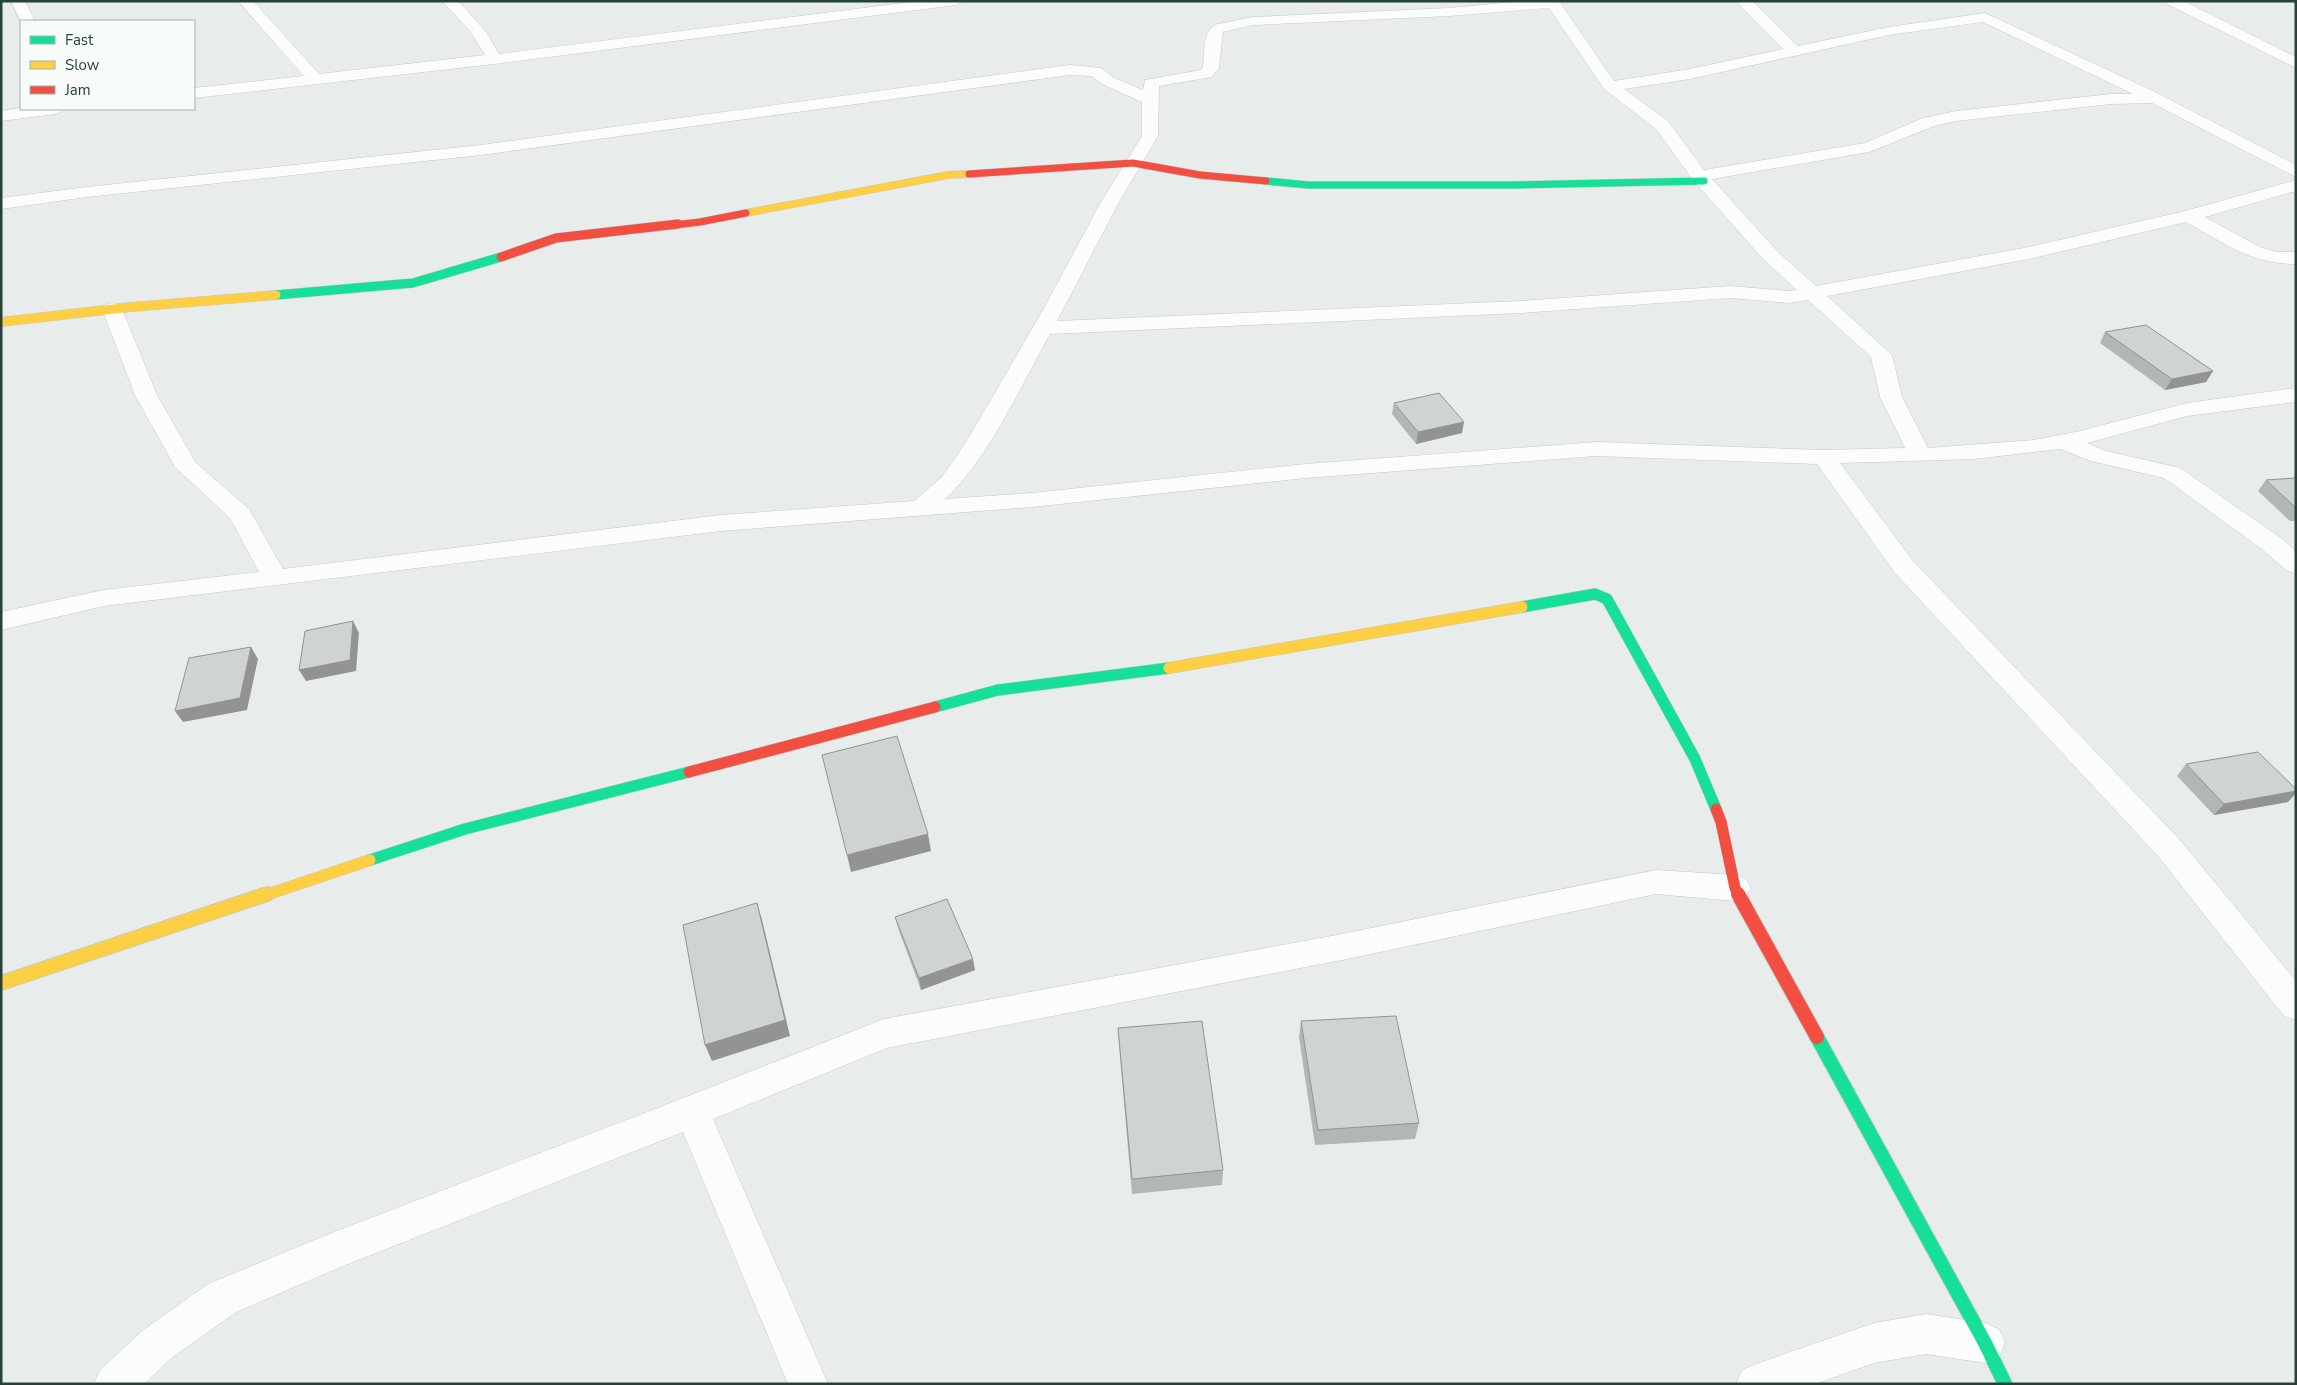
<svg xmlns="http://www.w3.org/2000/svg" width="2297" height="1385" viewBox="0 0 2297 1385" font-family="'Nunito Sans',sans-serif">
	<style>
		.lines { fill: none; stroke-linecap: round; stroke-linejoin: round }
		.street-casing { stroke: #c5cac8; stroke-width: 1 }
		.fast-far3-casing { stroke: #c3cbc8; stroke-width: 8 }
		.fast-far2-casing { stroke: #c3cbc8; stroke-width: 10 }
		.fast-far1-casing { stroke: #c3cbc8; stroke-width: 12 }
		.fast-casing { stroke: #c3cbc8; stroke-width: 16 }
		.slow-far3-casing { stroke: #c3cbc8; stroke-width: 8 }
		.slow-far2-casing { stroke: #c3cbc8; stroke-width: 10 }
		.slow-far1-casing { stroke: #c3cbc8; stroke-width: 12 }
		.slow-casing { stroke: #c3cbc8; stroke-width: 16 }
		.jam-far3-casing { stroke: #c3cbc8; stroke-width: 8 }
		.jam-far2-casing { stroke: #c3cbc8; stroke-width: 10 }
		.jam-far1-casing { stroke: #c3cbc8; stroke-width: 12 }
		.jam-casing { stroke: #c3cbc8; stroke-width: 16 }
		.street { fill: #fcfcfc; fill-rule: evenodd }
		.fast-far3 { stroke: #16e098; stroke-width: 7 }
		.fast-far2 { stroke: #16e098; stroke-width: 9 }
		.fast-far1 { stroke: #16e098; stroke-width: 11 }
		.fast { stroke: #16e098; stroke-width: 14 }
		.slow-far3 { stroke: #ffcf43; stroke-width: 7 }
		.slow-far2 { stroke: #ffcf43; stroke-width: 9 }
		.slow-far1 { stroke: #ffcf43; stroke-width: 11 }
		.slow { stroke: #ffcf43; stroke-width: 14 }
		.jam-far3 { stroke: #f24e42; stroke-width: 7 }
		.jam-far2 { stroke: #f24e42; stroke-width: 9 }
		.jam-far1 { stroke: #f24e42; stroke-width: 11 }
		.jam { stroke: #f24e42; stroke-width: 14 }
		.wall { fill: #b2b6b5 }
		.shaded-wall { fill: #919493 }
		.building { fill: #cfd4d2; stroke: #919493 }
	</style>
	<rect width="100%" height="100%" fill="#e8edeb"/>
	<g class="lines">
		<!-- street casing -->
		<g class="street-casing">
			<g id="street">
				<polygon points="11,1 25,1 35,21 21,22"/>
				<polygon points="238,1 253,1 319,74 485,55 470,31 442,1 458,1 461,4 486,32 499,54 919,1 963,1 956,5 494,64 194,98 194,88 304,76"/>
				<path d="M1523,1H1559L1614,81L1690,69L1783,49L1736,1H1752L1798,46L1889,27L1985,13L2155,92L2296,165V177L2152,103L2111,104L1956,121L1934,126L1869,152L1712,179L1778,252L1816,286L2029,247L2185,211L2296,180V191L2205,217L2260,247L2276,252H2296V264C2251,264 2224,243 2186,222L2029,259L1827,296L1892,355L1902,397L1928,448L2034,440L2080,431L2187,403L2296,388V402L2187,416L2087,443L2106,451L2180,468L2281,538L2296,551V573L2287,571L2263,550L2164,478L2091,461L2060,449L1974,459L1840,463L1913,561L2180,840L2296,981V1020L2284,1016L2158,856L1895,573L1817,464L1596,456L1306,478L1032,507L721,531L104,606L1,630V612L104,590L259,572L230,518L175,467L135,395L102,309L105,305L112,303L119,305L122,309L157,395L196,463L249,509L283,569L721,515L914,501L941,478L965,444L1043,310L1101,202L1142,136V102L1102,84L1091,76L1070,75L481,155L87,197L1,209V198L87,187L481,145L1070,65L1101,68L1114,78L1143,90L1145,80L1201,70L1203,67C1205,53 1202,28 1218,24L1253,17L1449,8ZM1549,8L1604,89L1656,129L1693,180L1764,260L1797,290L1789,291L1730,286L1521,301L1057,321L1119,202L1158,136L1159,86L1212,77L1219,68L1223,32L1253,25L1449,16ZM1983,22L2133,94H2111L1956,111L1923,118L1865,143L1704,170L1668,121L1624,89L1690,79L1889,35ZM1730,298L1789,303L1808,300L1871,357L1880,397L1905,448L1824,450L1596,442L1306,464L1032,493L945,499C987,461 1022,384 1050,334L1521,313Z"/>
				<polygon points="2165,1 2184,1 2296,57 2296,68 2167,4"/>
				<polygon points="21,108 21,109 63,109 61,112 55,114 1,121 1,111"/>
				<polygon points="1656,870 1735,875 1746,879 1751,888 1746,897 1735,901 1656,894 1342,960 887,1048 713,1119 828,1384 788,1384 683,1132 343,1266 236,1312 170,1359 144,1384 94,1384 100,1370 142,1331 208,1284 334,1232 650,1111 884,1019 1342,934"/>
				<polygon points="1926,1314 1985,1323 1999,1329 2005,1343 1999,1357 1985,1363 1926,1354 1874,1363 1815,1384 1736,1384 1742,1370 1756,1364 1874,1323"/>
			</g>
		</g>
		<!-- fast-far3 casing -->
		<g class="fast-far3-casing">
			<polyline id="fast-far3" points="1266,181 1308,185 1513,185 1704,181"/>
		</g>
		<!-- fast-far2 casing -->
		<g class="fast-far2-casing">
			<polyline id="fast-far2" points="276,295 413,283 501,257"/>
		</g>
		<!-- fast-far1 casing -->
		<g class="fast-far1-casing">
			<g id="fast-far1">
				<polyline points="1522,607 1595,594 1607,599 1695,759 1716,809"/>
				<polyline points="935,707 998,690 1169,668"/>
				<polyline points="370,860 465,829 689,772"/>
			</g>
		</g>
		<!-- fast casing -->
		<g class="fast-casing">
			<polyline id="fast" points="1817,1037 1985,1343 2005,1384"/>
		</g>
		<!-- slow-far3 casing -->
		<g class="slow-far3-casing">
			<polyline id="slow-far3" points="746,213 948,175 969,174"/>
		</g>
		<!-- slow-far2 casing -->
		<g class="slow-far2-casing">
			<polyline id="slow-far2" points="1,322 131,307 276,295"/>
		</g>
		<!-- slow-far1 casing -->
		<g class="slow-far1-casing">
			<g id="slow-far1">
				<polyline points="1169,668 1522,607"/>
				<polyline points="263,896 370,860"/>
			</g>
		</g>
		<!-- slow casing -->
		<g class="slow-casing">
			<polyline id="slow" points="1,983 267,894"/>
		</g>
		<!-- jam-far3 casing -->
		<g class="jam-far3-casing">
			<g id="jam-far3">
				<polyline points="969,174 1133,163 1200,175 1266,181"/>
				<polyline points="666,226 700,222 746,213"/>
			</g>
		</g>
		<!-- jam-far2 casing -->
		<g class="jam-far2-casing">
			<polyline id="jam-far2" points="501,257 556,238 678,224"/>
		</g>
		<!-- jam-far1 casing -->
		<g class="jam-far1-casing">
			<g id="jam-far1">
				<polyline points="689,772 935,707"/>
				<polyline points="1716,809 1721,822 1735,888 1739,896"/>
			</g>
		</g>
		<!-- jam casing -->
		<g class="jam-casing">
			<polyline id="jam" points="1738,894 1817,1037"/>
		</g>
		<!-- street -->
		<use href="#street" class="street"/>
		<!-- fast-far3 -->
		<use href="#fast-far3" class="fast-far3"/>
		<!-- fast-far2 -->
		<use href="#fast-far2" class="fast-far2"/>
		<!-- fast-far1 -->
		<use href="#fast-far1" class="fast-far1"/>
		<!-- fast -->
		<use href="#fast" class="fast"/>
		<!-- slow-far3 -->
		<use href="#slow-far3" class="slow-far3"/>
		<!-- slow-far2 -->
		<use href="#slow-far2" class="slow-far2"/>
		<!-- slow-far1 -->
		<use href="#slow-far1" class="slow-far1"/>
		<!-- slow -->
		<use href="#slow" class="slow"/>
		<!-- jam-far3 -->
		<use href="#jam-far3" class="jam-far3"/>
		<!-- jam-far2 -->
		<use href="#jam-far2" class="jam-far2"/>
		<!-- jam-far1 -->
		<use href="#jam-far1" class="jam-far1"/>
		<!-- jam -->
		<use href="#jam" class="jam"/>
	</g>
	<!-- wall -->
	<g class="wall">
		<polygon points="2105,332 2213,371 2206,382 2165,390 2100,343"/>
		<polygon points="1394,403 1462,433 1416,444 1392,414"/>
		<polygon points="2296,478 2296,521 2290,521 2258,491 2266,480"/>
		<polygon points="2186,764 2296,789 2296,793 2288,802 2214,815 2177,776"/>
		<polygon points="895,917 975,970 921,990 898,928"/>
		<polygon points="1301,1021 1419,1123 1415,1139 1315,1145 1299,1037"/>
		<polygon points="1118,1028 1223,1170 1222,1185 1132,1194 1119,1045"/>
	</g>
	<!-- shaded-wall -->
	<g class="shaded-wall">
		<polygon points="2213,371 2206,382 2165,390 2172,379"/>
		<polygon points="1464,422 1462,433 1416,444 1418,432"/>
		<polygon points="353,621 359,633 356,671 306,681 299,670"/>
		<polygon points="251,647 258,659 247,710 183,722 175,711"/>
		<polygon points="2296,791 2296,793 2288,802 2214,815 2224,804"/>
		<polygon points="928,834 931,851 851,872 847,855"/>
		<polygon points="757,903 762,920 790,1036 712,1061 705,1045"/>
		<polygon points="973,959 975,970 921,990 919,978"/>
	</g>
	<!-- building -->
	<g class="building">
		<polygon points="2146,325 2213,371 2172,379 2105,332"/>
		<polygon points="1439,393 1464,422 1418,432 1394,403"/>
		<polygon points="2296,478 2296,508 2266,480"/>
		<polygon points="353,621 350,660 299,670 305,631"/>
		<polygon points="251,647 240,698 175,711 189,658"/>
		<polygon points="897,736 928,834 847,855 822,755"/>
		<polygon points="2258,752 2296,789 2296,791 2224,804 2186,764"/>
		<polygon points="947,899 973,959 919,978 895,917"/>
		<polygon points="757,903 785,1020 705,1045 683,925"/>
		<polygon points="1396,1016 1419,1123 1318,1130 1301,1021"/>
		<polygon points="1202,1021 1223,1170 1132,1179 1118,1028"/>
	</g>
	<!-- border -->
	<rect width="2297" height="1385" fill="none" stroke="#24423a" stroke-width="5"/>
	<!-- legend -->
	<rect x="20" y="20" width="175" height="90" fill="#f7fbf9" stroke="#a3b1ad"/>
	<rect x="30" y="36" width="25" height="8" fill="#16e098" stroke="#a3b1ad"/>
	<text x="65" y="45" font-size="15" fill="#24423a">Fast</text>
	<rect x="30" y="61" width="25" height="8" fill="#ffcf43" stroke="#a3b1ad"/>
	<text x="65" y="70" font-size="15" fill="#24423a">Slow</text>
	<rect x="30" y="86" width="25" height="8" fill="#f24e42" stroke="#a3b1ad"/>
	<text x="65" y="95" font-size="15" fill="#24423a">Jam</text>
</svg>
